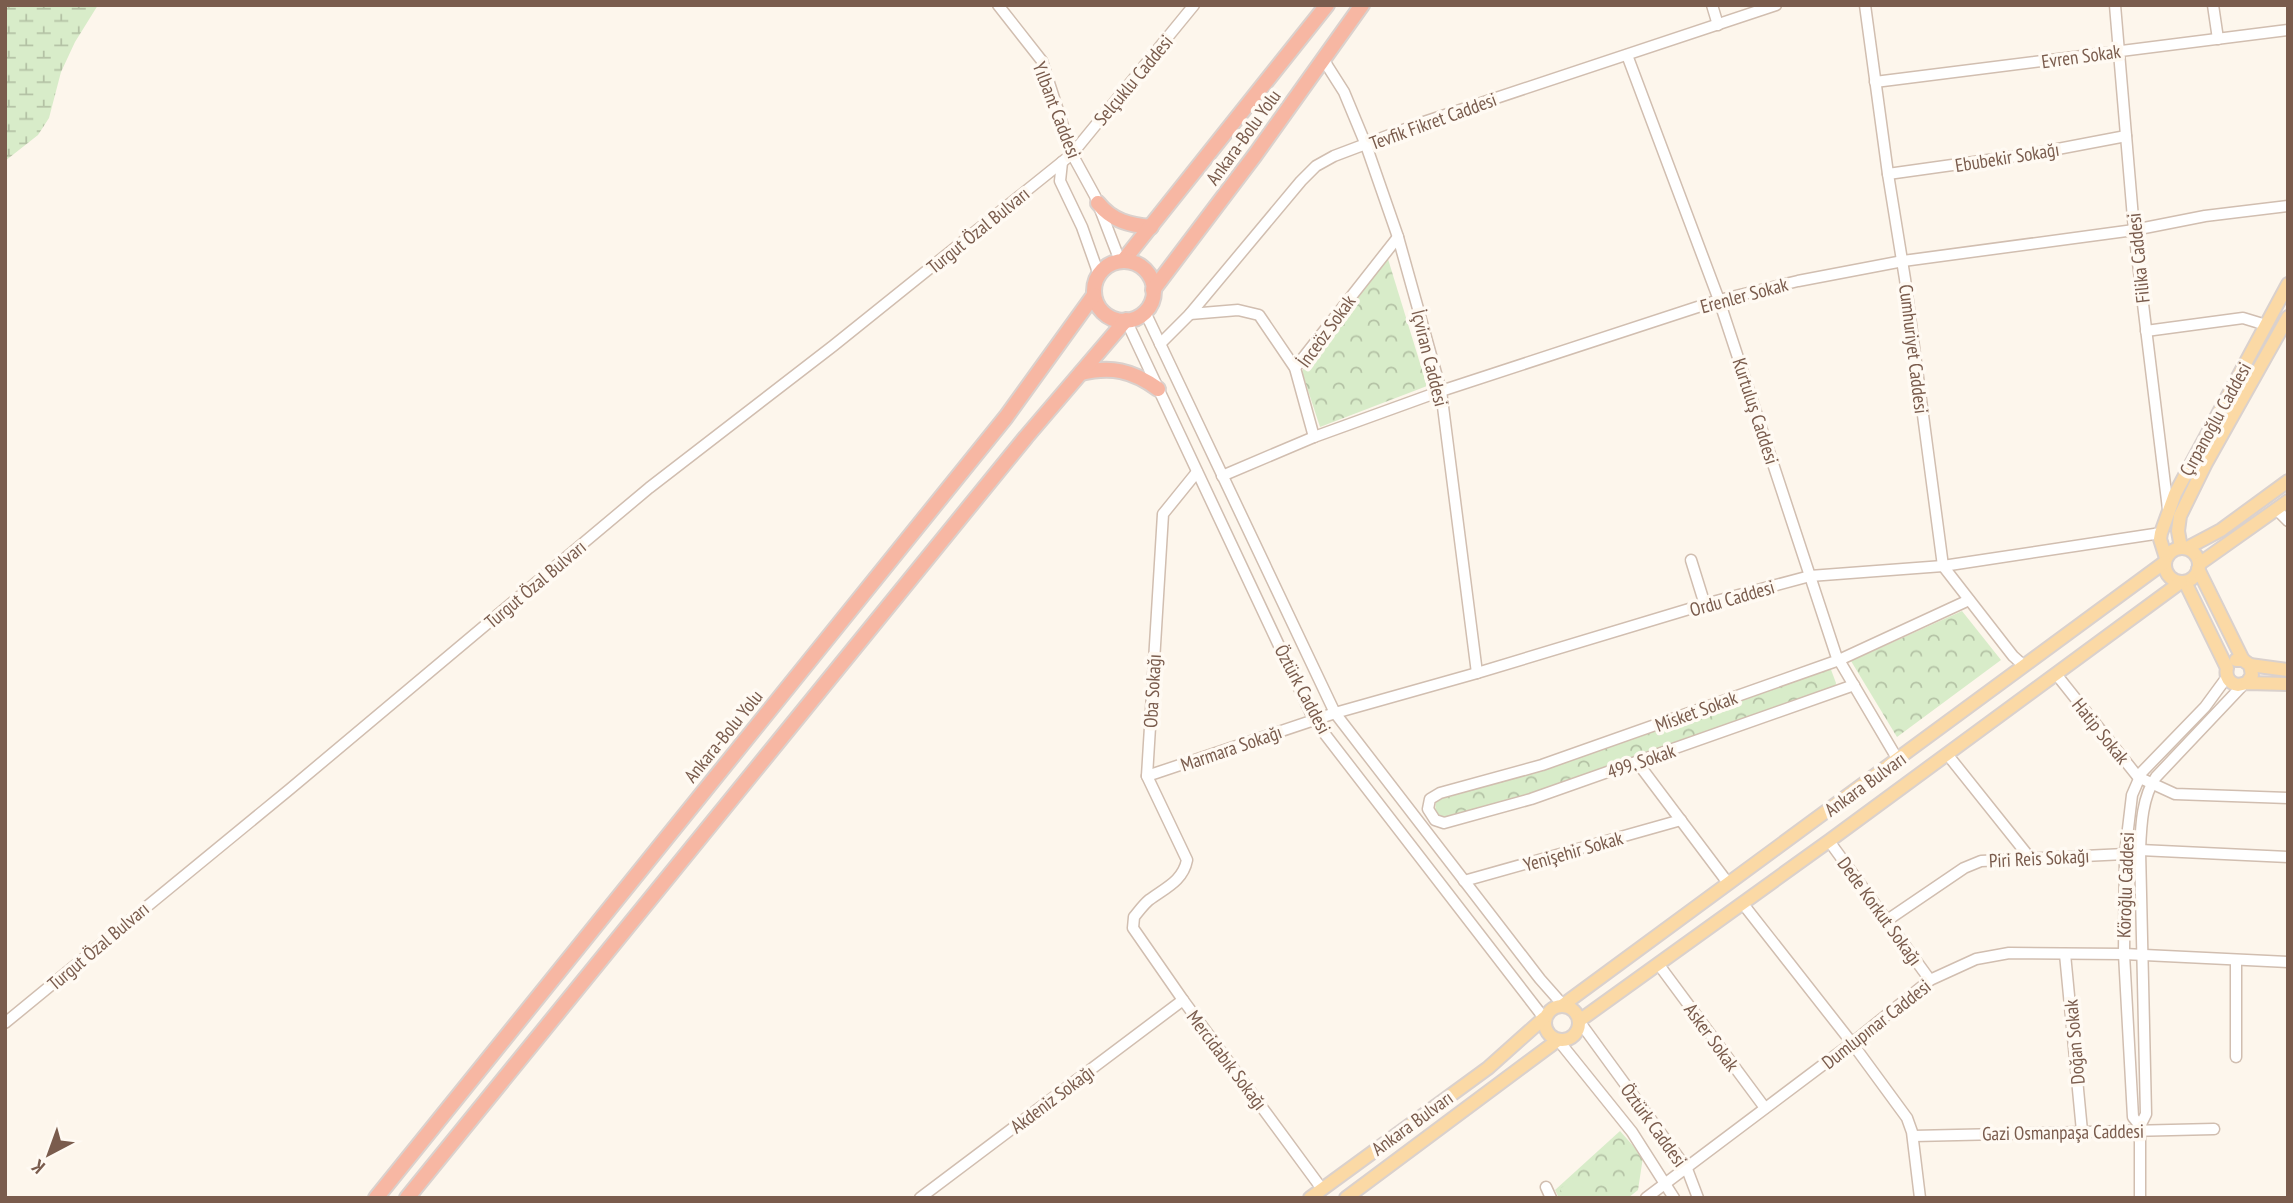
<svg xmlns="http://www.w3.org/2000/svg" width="2293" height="1203" viewBox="0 0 2293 1203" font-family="'PT Sans Narrow',sans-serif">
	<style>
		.wetland { fill: url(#wetland-marsh) }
		.park { fill: url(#park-crowns) }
		.garden { fill: #d8ecc9 }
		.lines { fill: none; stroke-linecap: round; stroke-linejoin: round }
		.minor-casing { stroke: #d1beb0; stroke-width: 13 }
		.major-casing { stroke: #dad1cd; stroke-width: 16 }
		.highway-casing { stroke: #dad1cd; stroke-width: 18 }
		.minor { stroke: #fff; stroke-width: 10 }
		.major { stroke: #fbd9a5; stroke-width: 12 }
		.highway { stroke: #f7b7a3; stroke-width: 14 }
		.labels { text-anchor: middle; stroke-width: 7; stroke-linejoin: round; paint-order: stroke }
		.street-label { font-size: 19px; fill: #7a5c4d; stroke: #fffaf3 }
	</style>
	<defs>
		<pattern id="wetland-marsh" width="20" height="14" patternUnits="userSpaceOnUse" patternTransform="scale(1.75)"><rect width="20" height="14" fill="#d8ecc9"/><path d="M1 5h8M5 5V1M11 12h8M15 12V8" fill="none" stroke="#b4c2a5"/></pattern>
		<pattern id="park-crowns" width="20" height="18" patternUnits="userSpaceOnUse" patternTransform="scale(1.75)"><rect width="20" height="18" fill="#d8ecc9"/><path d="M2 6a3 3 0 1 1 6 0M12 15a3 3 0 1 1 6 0" fill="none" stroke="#b4c2a5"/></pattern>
	</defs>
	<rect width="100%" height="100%" fill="#fdf6ec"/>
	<!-- wetland -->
	<polygon class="wetland" points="5,5 98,5 75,42 61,72 49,118 38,135 5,161"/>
	<!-- park -->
	<g class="park">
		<polygon points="1388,259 1427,386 1320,427 1302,372 1305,363"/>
		<polygon points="1962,611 2001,660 1897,737 1851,661"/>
		<path d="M1830,667L1836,683L1835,688C1706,735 1577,784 1445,819L1435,812L1436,800L1443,795L1507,780Z"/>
		<polygon points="1620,1131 1643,1157 1638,1190 1628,1198 1559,1198 1555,1190"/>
	</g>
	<!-- garden -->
	<polygon class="garden" points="1575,1176 1590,1198 1565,1198 1560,1189"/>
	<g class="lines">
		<!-- minor casing -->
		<g class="minor-casing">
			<g id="minor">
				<polyline points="998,5 1042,61 1072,154 1095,196 1120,261"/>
				<polyline points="1712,5 1718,25"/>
				<polyline points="1865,5 1888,174 1905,279 1943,566 2013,656 2023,665"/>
				<polyline points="2115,5 2134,230 2168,509"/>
				<polyline points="2213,5 2218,39"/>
				<polyline points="1627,55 1719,300 1836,655 1898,760"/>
				<polyline points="1323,59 1344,92 1366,145 1398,237 1441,391 1477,673"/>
				<polyline points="1875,82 2288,30"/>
				<polyline points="1062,162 1060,181 1082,227 1099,275"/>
				<polyline points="1888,174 2031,154 2126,136"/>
				<polyline points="1145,312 1335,713 1540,979 1563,1005"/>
				<polyline points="1190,314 1238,310 1259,315 1295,368 1314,437"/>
				<polyline points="1126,320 1314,720 1544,1018"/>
				<polyline points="2146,331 2243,318 2266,325"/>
				<polyline points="1160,344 1190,314 1301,181 1316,166 1334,156 1424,122 1776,5"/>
				<polyline points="1295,368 1398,237"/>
				<path d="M1197,472L1163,514L1147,776L1187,860C1183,881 1165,888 1149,900C1143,905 1139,911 1134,917L1133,928L1183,1000L1322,1189"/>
				<polyline points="1222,476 1314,437 1441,391 1719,300 1798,281 1903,261 2134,230 2205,216 2288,206"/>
				<polyline points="2276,509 2288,521"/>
				<polyline points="1691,560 1705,605"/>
				<polyline points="2056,674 2138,777 2175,794 2288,798"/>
				<polyline points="1854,685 1531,799 1444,823 1435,820 1428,809 1430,799 1440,793 1542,765 1839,660 1969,600"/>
				<polyline points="1947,754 2030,858"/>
				<polyline points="1637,762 1728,883"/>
				<polyline points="1147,776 1335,713 1477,673 1709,603 1810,576 1943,566 2161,533"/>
				<polyline points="1829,841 1930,980"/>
				<polyline points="2140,850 2288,857"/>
				<polyline points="1464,881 1681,820"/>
				<polyline points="1743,904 1852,1043 1907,1118 1912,1132 1920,1198"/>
				<polyline points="1886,921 1964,868 1981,861 2125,854"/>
				<polyline points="2065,954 2082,1131"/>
				<polyline points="1659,965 1765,1108"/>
				<polyline points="1579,1021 1687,1169 1698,1198"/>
				<polyline points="5,1023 290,789 649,488 833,346 1072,154 1194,5"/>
				<polyline points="1558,1040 1632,1132 1674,1198"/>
				<polyline points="2236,1057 2236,961"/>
				<polyline points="2140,1126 2133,1117 2124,954 2125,854 2132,795 2142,772 2205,707 2227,677"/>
				<polyline points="1913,1136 2214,1129"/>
				<polyline points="1546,1187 1551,1198"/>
				<polyline points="920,1198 1183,1000"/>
				<polyline points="1646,1198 1852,1043 1930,980 1976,959 2009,953 2124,954 2288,962"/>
				<path d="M2140,1198V1126L2146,1114L2140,850C2141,826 2142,797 2156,777L2243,685"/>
			</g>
		</g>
		<!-- major casing -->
		<g class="major-casing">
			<g id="major">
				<polyline points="2181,548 2178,531 2180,516 2206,463 2288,317"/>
				<polyline points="2187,548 2221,530 2288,481"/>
				<circle cx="2182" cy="565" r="17"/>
				<polyline points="2166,558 2160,539 2161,533 2175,494 2288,284"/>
				<polyline points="2199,564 2288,501"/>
				<polyline points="2198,569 2243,660"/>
				<path d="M2185,582L2227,668C2225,677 2229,683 2238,685L2247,683L2288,684"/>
				<polyline points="2236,660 2243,660 2250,665 2252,675 2247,683"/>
				<polyline points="2250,665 2288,670"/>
				<polyline points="1563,1005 2165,562"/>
				<circle cx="1562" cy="1023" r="17"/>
				<polyline points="1579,1021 1829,841 2181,582"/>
				<polyline points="1310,1198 1488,1068 1544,1018"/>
				<polyline points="1346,1198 1558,1040"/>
			</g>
		</g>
		<!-- highway casing -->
		<g class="highway-casing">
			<g id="highway">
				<path d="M1098,203C1112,221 1130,225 1151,227"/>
				<polyline points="1123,261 1327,5"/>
				<circle cx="1124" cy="291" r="30"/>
				<polyline points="1153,290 1255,155 1362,5"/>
				<path d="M1081,373C1111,366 1132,370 1158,389"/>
				<polyline points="376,1198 1006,417 1094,295"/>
				<polyline points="407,1198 1026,437 1126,320"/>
			</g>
		</g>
		<!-- minor -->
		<use href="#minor" class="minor"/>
		<!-- major -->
		<use href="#major" class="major"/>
		<!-- highway -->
		<use href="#highway" class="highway"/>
	</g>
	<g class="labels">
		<!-- street labels -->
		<g class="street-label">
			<text transform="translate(2081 56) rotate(-8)" y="7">Evren Sokak</text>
			<text transform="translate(1133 80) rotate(-50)" y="7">Selçuklu Caddesi</text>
			<text transform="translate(1057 110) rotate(69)" y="7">Yılbant Caddesi</text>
			<text transform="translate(1433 121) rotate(-20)" y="7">Tevfik Fikret Caddesi</text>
			<text transform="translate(1243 137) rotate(-54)" y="7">Ankara-Bolu Yolu</text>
			<text transform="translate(2007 157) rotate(-9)" y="7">Ebubekir Sokağı</text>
			<text transform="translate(978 230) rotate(-39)" y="7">Turgut Özal Bulvarı</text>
			<text transform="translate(2138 258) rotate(-96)" y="7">Filika Caddesi</text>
			<text transform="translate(1744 295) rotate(-15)" y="7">Erenler Sokak</text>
			<text transform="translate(1326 331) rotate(-54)" y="7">İnceöz Sokak</text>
			<text transform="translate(1914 349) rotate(83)" y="7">Cumhuriyet Caddesi</text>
			<text transform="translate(1430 358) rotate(76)" y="7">İçviran Caddesi</text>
			<text transform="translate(1756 411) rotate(72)" y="7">Kurtuluş Caddesi</text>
			<text transform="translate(2215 419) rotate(-61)" y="7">Çırpanoğlu Caddesi</text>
			<text transform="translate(535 584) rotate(-40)" y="7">Turgut Özal Bulvarı</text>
			<text transform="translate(1732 598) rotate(-16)" y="7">Ordu Caddesi</text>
			<text transform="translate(1303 689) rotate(62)" y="7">Öztürk Caddesi</text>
			<text transform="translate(1152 691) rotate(-87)" y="7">Oba Sokağı</text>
			<text transform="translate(1696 711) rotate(-20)" y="7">Misket Sokak</text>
			<text transform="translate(2101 731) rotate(51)" y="7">Hatip Sokak</text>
			<text transform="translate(723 736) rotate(-51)" y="7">Ankara-Bolu Yolu</text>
			<text transform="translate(1231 748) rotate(-19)" y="7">Marmara Sokağı</text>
			<text transform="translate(1641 761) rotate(-19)" y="7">499. Sokak</text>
			<text transform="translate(1865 784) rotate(-36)" y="7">Ankara Bulvarı</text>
			<text transform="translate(1573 851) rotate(-16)" y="7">Yenişehir Sokak</text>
			<text transform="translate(2039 858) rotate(-3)" y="7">Piri Reis Sokağı</text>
			<text transform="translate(2125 885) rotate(-88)" y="7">Köroğlu Caddesi</text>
			<text transform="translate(1880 911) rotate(54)" y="7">Dede Korkut Sokağı</text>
			<text transform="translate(98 946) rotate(-40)" y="7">Turgut Özal Bulvarı</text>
			<text transform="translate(1876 1024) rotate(-38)" y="7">Dumlupınar Caddesi</text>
			<text transform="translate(1712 1037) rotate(54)" y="7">Asker Sokak</text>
			<text transform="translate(2074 1042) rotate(-95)" y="7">Doğan Sokak</text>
			<text transform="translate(1227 1060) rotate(53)" y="7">Mercidabık Sokağı</text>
			<text transform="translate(1052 1099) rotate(-37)" y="7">Akdeniz Sokağı</text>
			<text transform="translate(1412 1123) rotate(-36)" y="7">Ankara Bulvarı</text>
			<text transform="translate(1654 1125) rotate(54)" y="7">Öztürk Caddesi</text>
			<text transform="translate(2063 1132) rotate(-1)" y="7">Gazi Osmanpaşa Caddesi</text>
		</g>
	</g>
	<!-- border -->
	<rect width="2293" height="1203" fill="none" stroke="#7a5c4d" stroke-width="14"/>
	<!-- north arrow -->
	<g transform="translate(49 1154) rotate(221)" stroke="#fffaf3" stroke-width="5" paint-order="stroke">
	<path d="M0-5L12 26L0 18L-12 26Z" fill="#7a5c4d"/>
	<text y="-10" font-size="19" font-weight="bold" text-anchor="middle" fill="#7a5c4d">K</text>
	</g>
</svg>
